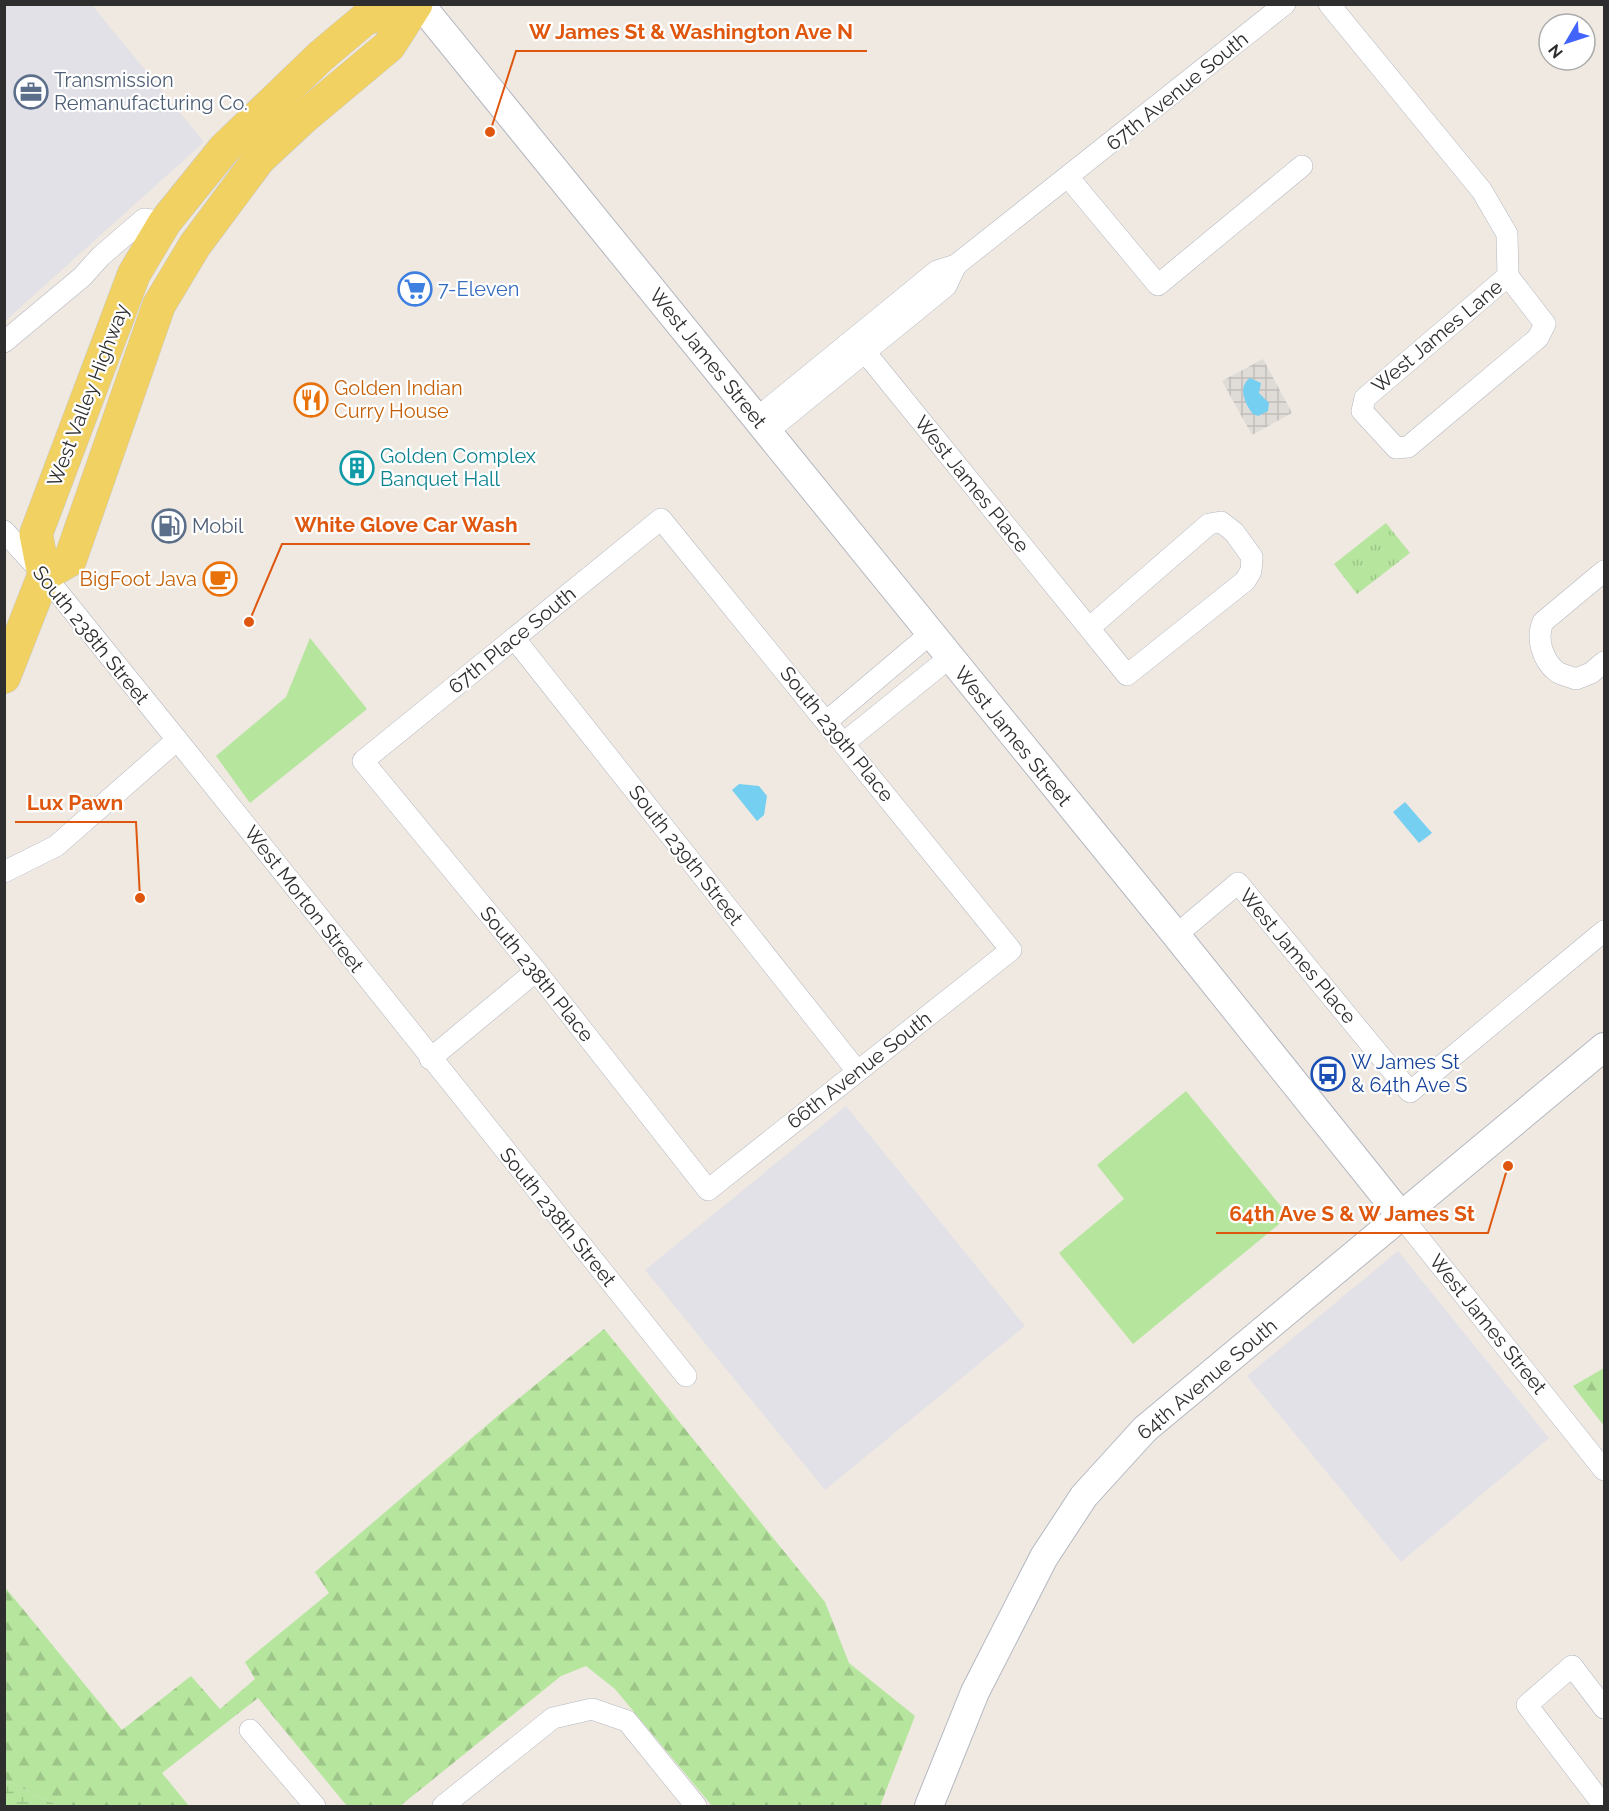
<svg xmlns="http://www.w3.org/2000/svg" width="1609" height="1811" viewBox="0 0 1609 1811" font-family="Raleway,sans-serif">
	<style>
		.industrial { fill: #e3e1e8 }
		.grass { fill: #b6e59e }
		.forest { fill: url(#forest-firs) }
		.wetland { fill: url(#wetland-marsh) }
		.park { fill: url(#park-tufts) }
		.plaza { fill: url(#plaza-grid) }
		.water { fill: #75cff0 }
		.lines { fill: none; stroke-linecap: round; stroke-linejoin: round }
		.street-casing { stroke: #b4b7c1; stroke-width: 22 }
		.secondary-casing { stroke: #b4b7c1; stroke-width: 30 }
		.primary-casing { stroke: #c9c9c9; stroke-width: 34 }
		.street { stroke: #fff; stroke-width: 21 }
		.secondary { stroke: #fff; stroke-width: 28 }
		.primary { stroke: #f2d163; stroke-width: 33 }
		.labels { text-anchor: middle; stroke-width: 4.5; stroke-linejoin: round; paint-order: stroke }
		.service-label { font-size: 20px; fill: #4e5e75; stroke: #fff; text-anchor: start }
		.street-label { font-size: 20px; fill: #2e2e2e; stroke: #fff }
		.shop-label { font-size: 20px; fill: #366cbe; stroke: #fff; text-anchor: start }
		.food-label { font-size: 20px; fill: #c56008; stroke: #fff; text-anchor: start }
		.culture-label { font-size: 20px; fill: #0d838f; stroke: #fff; text-anchor: start }
		.transit-label { font-size: 20px; fill: #164399; stroke: #fff; text-anchor: start }
		.leader { fill: none; stroke: #df570e; stroke-width: 2 }
		.callout-dot { fill: #df570e; stroke: #fff; stroke-width: 2 }
		.callout-label { font-size: 21px; text-anchor: middle; font-weight: bold; fill: #df570e; stroke: #fff; stroke-width: 4.5; stroke-linejoin: round; paint-order: stroke }
	</style>
	<defs>
		<pattern id="forest-firs" width="22" height="20" patternUnits="userSpaceOnUse" patternTransform="scale(1.5)"><rect width="22" height="20" fill="#b6e59e"/><path d="M5 1l3.5 6h-7zM16 11l3.5 6h-7z" fill="#9dc588"/></pattern>
		<pattern id="wetland-marsh" width="20" height="14" patternUnits="userSpaceOnUse" patternTransform="scale(1.5)"><rect width="20" height="14" fill="#b6e59e"/><path d="M1 5h8M5 5V1M11 12h8M15 12V8" fill="none" stroke="#9dc588"/></pattern>
		<pattern id="park-tufts" width="24" height="20" patternUnits="userSpaceOnUse" patternTransform="scale(1.5)"><rect width="24" height="20" fill="#b6e59e"/><path d="M3 7l-1-3M5 7V3M7 7l1-3M15 17l-1-3M17 17v-4M19 17l1-3" fill="none" stroke="#9dc588"/></pattern>
		<pattern id="plaza-grid" width="8" height="8" patternUnits="userSpaceOnUse" patternTransform="scale(1.5)"><rect width="8" height="8" fill="#dfdcd8"/><path d="M0 4h8M4 0v8" fill="none" stroke="#c0bdba"/></pattern>
	</defs>
	<rect width="100%" height="100%" fill="#efe9e1"/>
	<!-- industrial -->
	<g class="industrial">
		<polygon points="5,4 92,5 204,142 5,321"/>
		<polygon points="846,1106 1025,1326 825,1490 645,1270"/>
		<polygon points="1398,1251 1549,1438 1401,1562 1247,1376"/>
	</g>
	<!-- grass -->
	<g class="grass">
		<polygon points="310,638 367,709 250,803 216,756 286,697"/>
		<polygon points="1186,1091 1289,1216 1133,1344 1059,1253 1124,1199 1097,1165"/>
	</g>
	<!-- forest -->
	<g class="forest">
		<polygon points="604,1329 825,1602 849,1663 915,1716 880,1806 712,1806 615,1689 586,1666 561,1676 400,1806 347,1806 258,1698 162,1773 189,1806 59,1806 5,1780 4,1586 122,1730 191,1676 220,1709 255,1679 245,1662 329,1593 315,1572 507,1408"/>
		<polygon points="1604,1368 1604,1426 1573,1386"/>
	</g>
	<!-- wetland -->
	<polygon class="wetland" points="4,1780 5,1780 59,1806 5,1806"/>
	<!-- park -->
	<polygon class="park" points="1386,523 1410,553 1357,594 1334,564"/>
	<!-- plaza -->
	<polygon class="plaza" points="1263,359 1292,413 1252,435 1222,381"/>
	<!-- water -->
	<g class="water">
		<path d="M1250,378L1261,383L1259,393L1269,403L1268,411L1258,416L1253,414C1245,404 1237,387 1250,378Z"/>
		<polygon points="739,784 759,786 767,796 764,815 757,821 732,790"/>
		<polygon points="1405,802 1432,833 1419,843 1393,812"/>
	</g>
	<g class="lines">
		<!-- street casing -->
		<g class="street-casing">
			<g id="street">
				<polyline points="1329,4 1482,191 1507,234 1508,276 1545,324 1538,338 1408,447 1396,448 1362,411 1365,398 1508,276"/>
				<polyline points="1068,177 1158,285 1302,166"/>
				<polyline points="855,339 865,352 1127,675 1245,581 1251,571 1252,557 1234,532 1221,522 1209,524 1089,628"/>
				<polyline points="4,342 82,277 101,256 144,219 165,222"/>
				<polyline points="757,418 937,271 956,265 1285,4"/>
				<polyline points="768,431 946,286 956,265"/>
				<polygon points="661,519 1011,950 708,1190 536,971 363,761"/>
				<polyline points="4,531 44,575 187,752 686,1376"/>
				<path d="M1604,571L1543,622C1536,638 1542,660 1557,672C1562,675 1571,677 1576,679L1591,673L1604,662"/>
				<polyline points="514,638 857,1071"/>
				<polyline points="827,721 930,634"/>
				<polyline points="845,742 949,658"/>
				<polyline points="4,872 56,846 177,740"/>
				<polyline points="1176,935 1238,883 1410,1092 1604,931"/>
				<polyline points="430,1059 536,971"/>
				<polyline points="1402,1217 1604,1470"/>
				<polyline points="250,1730 315,1806"/>
				<polyline points="443,1806 553,1718 592,1709 627,1721 696,1806"/>
				<polyline points="1604,1806 1527,1705 1572,1666 1604,1708"/>
			</g>
		</g>
		<!-- secondary casing -->
		<g class="secondary-casing">
			<g id="secondary">
				<polyline points="420,4 1176,935 1402,1217"/>
				<polyline points="929,1806 975,1692 1044,1557 1084,1496 1145,1429 1604,1047"/>
			</g>
		</g>
		<!-- primary casing -->
		<g class="primary-casing">
			<g id="primary">
				<polyline points="44,575 70,560 159,305 195,245 259,159 303,118 389,46 416,4"/>
				<polyline points="4,677 44,575 36,534 134,274 165,222 224,149 321,56 365,19 410,4"/>
			</g>
		</g>
		<!-- street -->
		<use href="#street" class="street"/>
		<!-- secondary -->
		<use href="#secondary" class="secondary"/>
		<!-- primary -->
		<use href="#primary" class="primary"/>
	</g>
	<!-- icons -->
	<defs>
		<g id="office-ring" transform="scale(1.725)"><circle r="9.5" fill="#fff" stroke="#5c6f8a" stroke-width="1.5"/><path d="M-6-3h4V-5.5h4V-3h4V5H-6ZM-1-4.5V-3h2v-1.5ZM-6 0V1H6V0Z" fill="#5c6f8a"/></g>
		<g id="supermarket-ring" transform="scale(1.725)"><circle r="9.5" fill="#fff" stroke="#3f7fe0" stroke-width="1.5"/><path d="M-6-5.5h2.5l.6 2H6L4.5 2H-2.5L-4.4-4H-6ZM-1.5 3.2a1.3 1.3 0 1 0 .1 0ZM3 3.2a1.3 1.3 0 1 0 .1 0Z" fill="#3f7fe0"/></g>
		<g id="restaurant-ring" transform="scale(1.725)"><circle r="9.5" fill="#fff" stroke="#e8710a" stroke-width="1.5"/><path d="M-5-6h1v4h1v-4h1v4h1v-4h1v5L-1.5 .5V6h-2V.5L-5-1ZM5-6V6H3V1.5H1.5Q1.5-4 5-6Z" fill="#e8710a"/></g>
		<g id="building-ring" transform="scale(1.725)"><circle r="9.5" fill="#fff" stroke="#0f9aa8" stroke-width="1.5"/><path d="M-4-6H4V6H1V3H-1V6H-4ZM-2.5-4.3h1.7v1.8h-1.7ZM.8-4.3h1.7v1.8H.8ZM-2.5-1h1.7V.8h-1.7ZM.8-1h1.7V.8H.8Z" fill="#0f9aa8"/></g>
		<g id="fuel-ring" transform="scale(1.725)"><circle r="9.5" fill="#fff" stroke="#5c6f8a" stroke-width="1.5"/><path d="M-5.5-6h7V0h2V4h1.3V-2.5L3-4.5l.8-.8L6-3V5H2.5V1h-1V6h-7ZM-4.2-4.7v3.2H.2V-4.7Z" fill="#5c6f8a"/></g>
		<g id="cafe-ring" transform="scale(1.725)"><circle r="9.5" fill="#fff" stroke="#e8710a" stroke-width="1.5"/><path d="M-5.5-4.5H6V0H3Q3 3.5 0 3.5H-2.5Q-5.5 3.5-5.5 0ZM3-3.2v2h1.7v-2ZM-6 4.5H4V6H-6Z" fill="#e8710a"/></g>
		<g id="bus-ring" transform="scale(1.725)"><circle r="9.5" fill="#fff" stroke="#1a4fb4" stroke-width="1.5"/><path d="M-5-6H5V4H4V6H2V4H-2V6H-4V4H-5ZM-3.5-4V0h7V-4ZM-3.5 1.2v1.5H-2V1.2ZM2 1.2v1.5H3.5V1.2Z" fill="#1a4fb4"/></g>
	</defs>
	<g fill-rule="evenodd">
		<use href="#office-ring" x="31" y="92"/>
		<use href="#supermarket-ring" x="415" y="289"/>
		<use href="#restaurant-ring" x="311" y="400"/>
		<use href="#building-ring" x="357" y="468"/>
		<use href="#fuel-ring" x="169" y="526"/>
		<use href="#cafe-ring" x="220" y="579"/>
		<use href="#bus-ring" x="1328" y="1074"/>
	</g>
	<g class="labels">
		<!-- service labels -->
		<g class="service-label">
			<text x="54" y="87">Transmission<tspan x="54" dy="23">Remanufacturing Co.</tspan></text>
			<text x="192" y="533">Mobil</text>
		</g>
		<!-- street labels -->
		<g class="street-label">
			<text transform="translate(1177 91) rotate(-39)" y="7">67th Avenue South</text>
			<text transform="translate(1437 336) rotate(-40)" y="7">West James Lane</text>
			<text transform="translate(708 358) rotate(51)" y="7">West James Street</text>
			<text transform="translate(88 395) rotate(-69)" y="7">West Valley Highway</text>
			<text transform="translate(972 484) rotate(51)" y="7">West James Place</text>
			<text transform="translate(91 635) rotate(51)" y="7">South 238th Street</text>
			<text transform="translate(512 640) rotate(-39)" y="7">67th Place South</text>
			<text transform="translate(837 734) rotate(51)" y="7">South 239th Place</text>
			<text transform="translate(1013 736) rotate(51)" y="7">West James Street</text>
			<text transform="translate(686 855) rotate(52)" y="7">South 239th Street</text>
			<text transform="translate(304 899) rotate(52)" y="7">West Morton Street</text>
			<text transform="translate(1298 956) rotate(50)" y="7">West James Place</text>
			<text transform="translate(537 974) rotate(51)" y="7">South 238th Place</text>
			<text transform="translate(859 1070) rotate(-38)" y="7">66th Avenue South</text>
			<text transform="translate(558 1217) rotate(51)" y="7">South 238th Street</text>
			<text transform="translate(1488 1324) rotate(51)" y="7">West James Street</text>
			<text transform="translate(1207 1379) rotate(-40)" y="7">64th Avenue South</text>
		</g>
		<!-- shop labels -->
		<g class="shop-label">
			<text x="438" y="296">7-Eleven</text>
		</g>
		<!-- food labels -->
		<g class="food-label">
			<text x="334" y="395">Golden Indian<tspan x="334" dy="23">Curry House</tspan></text>
			<text x="197" y="586" text-anchor="end">BigFoot Java</text>
		</g>
		<!-- culture labels -->
		<g class="culture-label">
			<text x="380" y="463">Golden Complex<tspan x="380" dy="23">Banquet Hall</tspan></text>
		</g>
		<!-- transit labels -->
		<g class="transit-label">
			<text x="1351" y="1069">W James St<tspan x="1351" dy="23">&amp; 64th Ave S</tspan></text>
		</g>
	</g>
	<!-- callouts -->
	<path class="leader" d="M490 132L516 51H867M249 622L282 544H530M140 898L136 822H15M1508 1166L1488 1233H1216"/>
	<g class="callout-dot">
		<circle cx="490" cy="132" r="6"/>
		<circle cx="249" cy="622" r="6"/>
		<circle cx="140" cy="898" r="6"/>
		<circle cx="1508" cy="1166" r="6"/>
	</g>
	<g class="callout-label">
		<text x="691" y="39">W James St &amp; Washington Ave N</text>
		<text x="406" y="532">White Glove Car Wash</text>
		<text x="75" y="810">Lux Pawn</text>
		<text x="1352" y="1221">64th Ave S &amp; W James St</text>
	</g>
	<!-- border -->
	<rect width="1609" height="1811" fill="none" stroke="#2e2e2e" stroke-width="12"/>
	<!-- north arrow -->
	<g transform="translate(1567 42) rotate(231)"><circle r="28" fill="#ffffff" stroke="#ababab" stroke-width="1.5"/>
	<path d="M0-4.5L10 22L0 15L-10 22Z" fill="#4264fb"/>
	<text y="-9" font-size="16" font-weight="bold" text-anchor="middle" fill="#2e2e2e">N</text>
	</g>
</svg>
